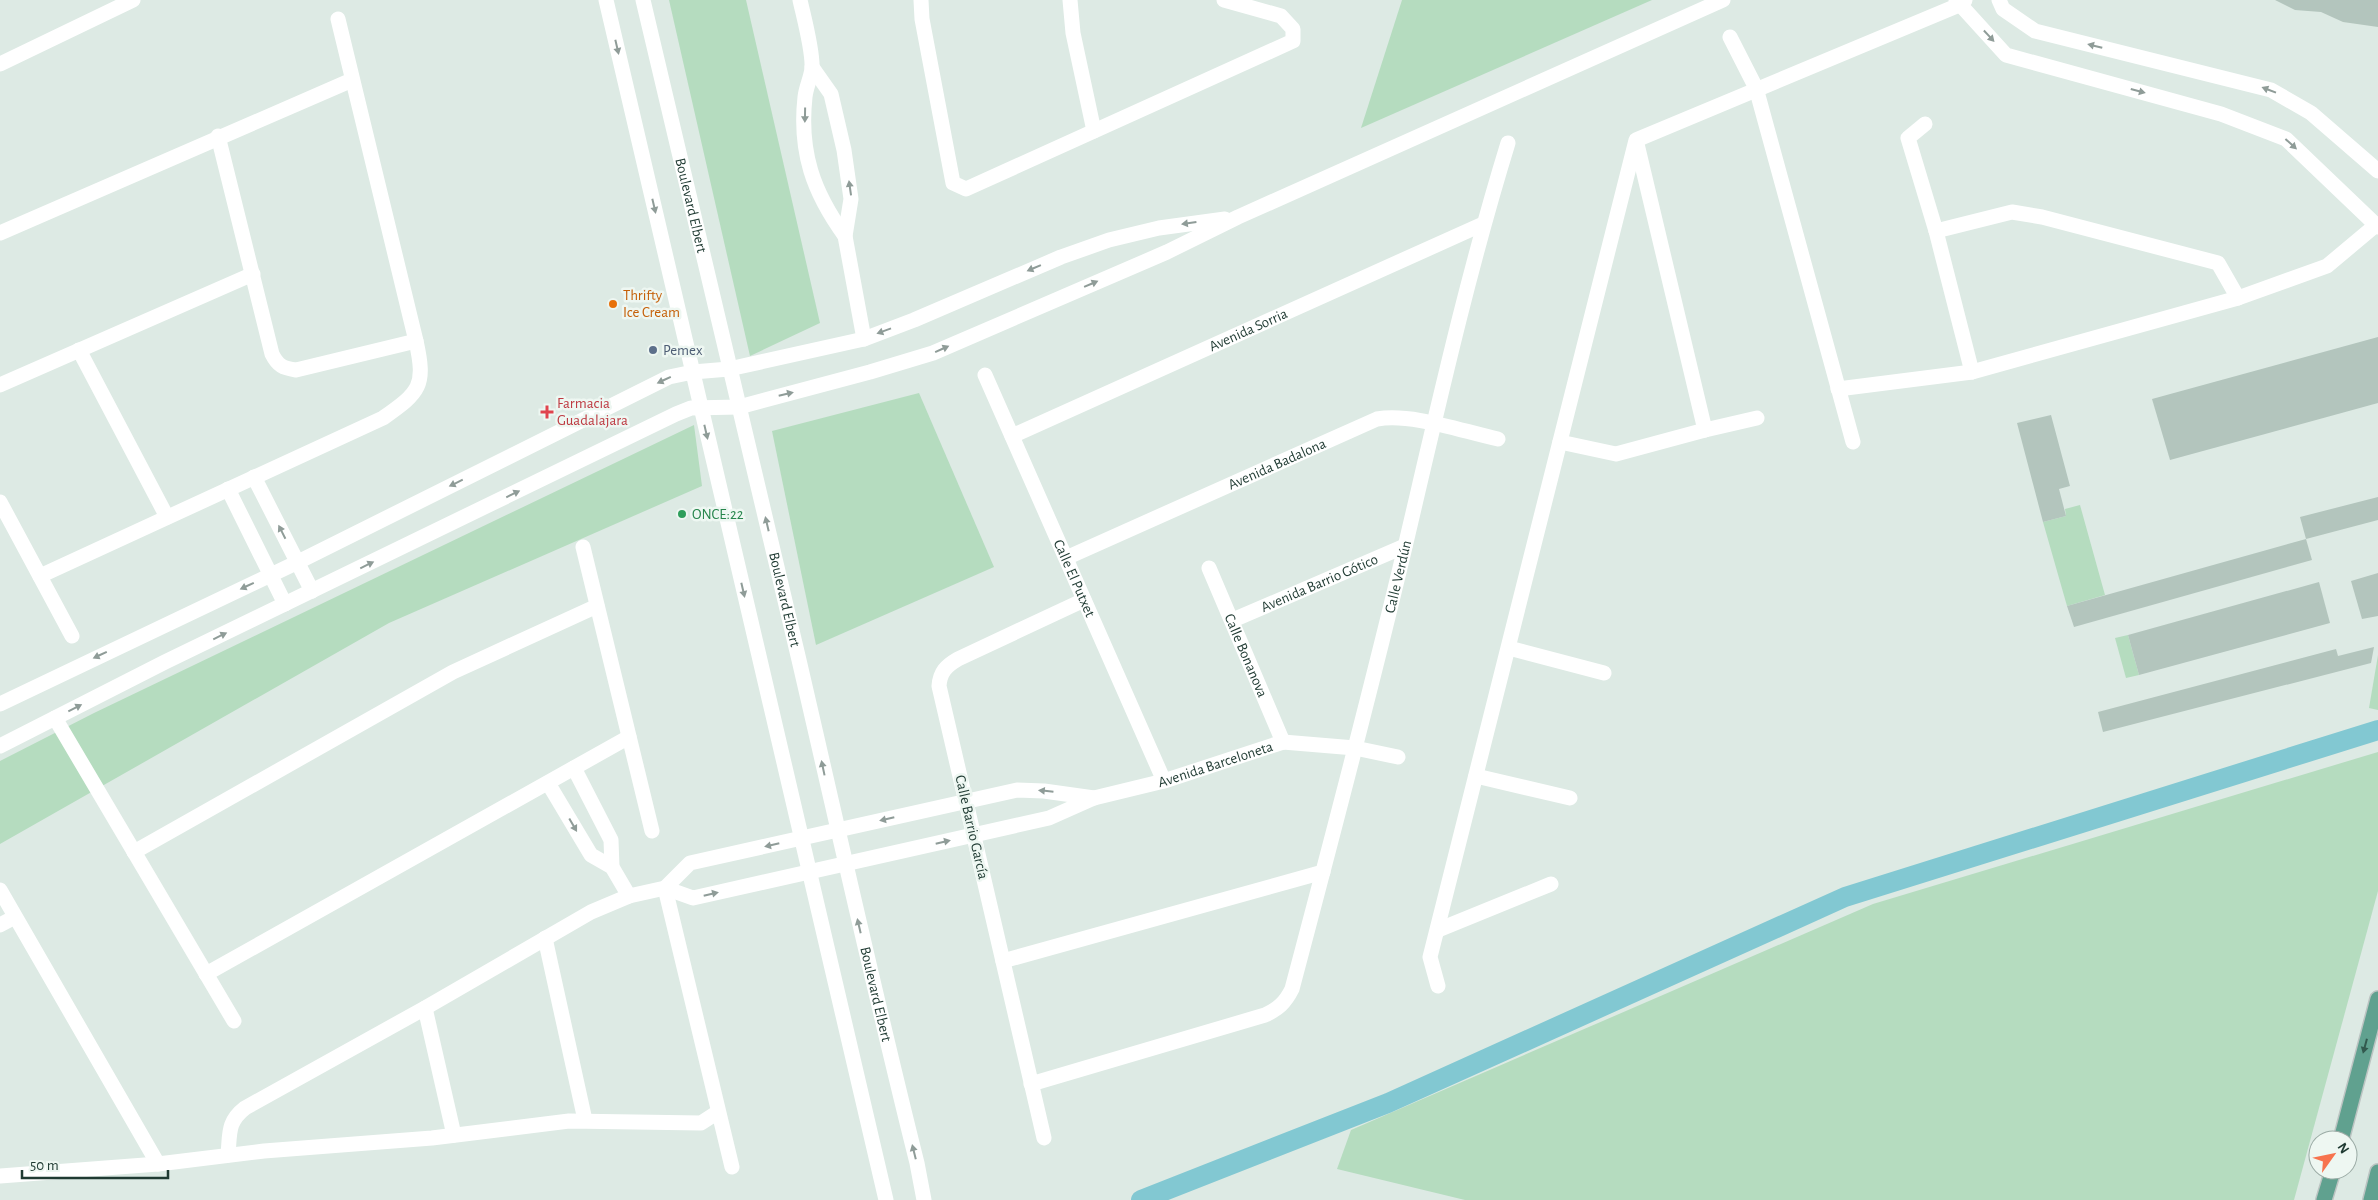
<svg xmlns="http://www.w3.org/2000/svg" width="2378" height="1200" viewBox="0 0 2378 1200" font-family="'Alegreya Sans',sans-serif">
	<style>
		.green { fill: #b5dcbf }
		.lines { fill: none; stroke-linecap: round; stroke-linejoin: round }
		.canal { stroke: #82c8d2; stroke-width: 20 }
		.building { fill: #b3c5bd }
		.primary-casing { stroke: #bcc4c2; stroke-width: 18 }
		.minor { stroke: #fff; stroke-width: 15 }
		.tertiary { stroke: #fff; stroke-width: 15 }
		.primary { stroke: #60a18f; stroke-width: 15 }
		.oneway { fill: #8f9c98 }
		.oneway2 { fill: #32594e }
		.food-dot { fill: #e8710a; stroke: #eef7f2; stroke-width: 2 }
		.service-dot { fill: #5c6f8a; stroke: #eef7f2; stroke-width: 2 }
		.health-dot { fill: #e0444e; stroke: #eef7f2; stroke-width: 2 }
		.leisure-dot { fill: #2e9e5b; stroke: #eef7f2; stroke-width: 2 }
		.labels { text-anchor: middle; stroke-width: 5; stroke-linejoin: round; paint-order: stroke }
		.street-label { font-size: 15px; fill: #1f3a32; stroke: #eef7f2 }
		.food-label { font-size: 15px; fill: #c56008; stroke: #eef7f2; text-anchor: start }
		.service-label { font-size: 15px; fill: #4e5e75; stroke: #eef7f2; text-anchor: start }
		.health-label { font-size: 15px; fill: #be3a42; stroke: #eef7f2; text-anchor: start }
		.leisure-label { font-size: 15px; fill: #27864d; stroke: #eef7f2; text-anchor: start }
	</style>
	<rect width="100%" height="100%" fill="#ddeae4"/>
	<!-- green -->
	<g class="green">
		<polygon points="669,0 746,0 820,323 750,356"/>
		<polygon points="1402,0 1652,0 1361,128"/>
		<polygon points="919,393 994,567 816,645 772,431"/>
		<polygon points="694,425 702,486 389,623 0,844 0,761 94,713"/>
		<polygon points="2080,505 2105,595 2067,606 2043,522 2066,516 2065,509"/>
		<polygon points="2128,635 2139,675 2126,678 2115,638"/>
		<polygon points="2378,655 2378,710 2369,708"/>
		<polygon points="2378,752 2378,891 2294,1200 1465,1200 1337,1169 1351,1130 1873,904"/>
	</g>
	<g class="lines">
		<!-- canal -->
		<polyline class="canal" points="1141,1200 1388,1103 1845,897 2378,730"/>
	</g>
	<!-- building -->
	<g class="building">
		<polygon points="2275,0 2378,0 2378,27 2343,22 2321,12 2295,10"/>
		<polygon points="2378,337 2378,403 2170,460 2152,399"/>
		<polygon points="2051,415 2070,486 2059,489 2066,516 2043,522 2017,423"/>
		<polygon points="2378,497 2378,520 2306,539 2300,517"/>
		<polygon points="2306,539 2312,560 2074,627 2067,606"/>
		<polygon points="2378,573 2378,616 2362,619 2351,581"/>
		<polygon points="2319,582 2330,623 2139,675 2128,635"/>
		<polygon points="2374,647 2371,663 2103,732 2098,712 2336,649 2338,656"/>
	</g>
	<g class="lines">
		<!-- primary casing -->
		<g class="primary-casing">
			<g id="primary">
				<polyline points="2341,1140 2378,999"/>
				<polyline points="2324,1200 2333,1170"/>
				<polyline points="2371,1200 2378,1172"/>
			</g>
		</g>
		<!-- minor -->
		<g class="minor">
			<path d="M800,0C804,18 813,51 812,68C811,78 806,87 805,97C799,152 813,192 845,236"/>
			<polyline points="921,0 922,19 953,183 966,189 1293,41 1293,29 1281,16 1224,0"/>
			<polyline points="1070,0 1073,33 1094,131"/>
			<polyline points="1956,0 2006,55 2221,114 2286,139 2378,227"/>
			<polyline points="1999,0 2003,9 2035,31 2271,90 2311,113 2378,171"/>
			<polyline points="1730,37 1756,88 1853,442"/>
			<polyline points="0,64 133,0"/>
			<polyline points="812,67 831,94 844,150 851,199 845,236 864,339"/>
			<polyline points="1925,124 1908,138 1936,231 1972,372"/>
			<path d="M218,136L272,354C278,366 283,368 296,370L416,341"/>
			<polyline points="1637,144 1705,430 1757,418"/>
			<polyline points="1936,231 2012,212 2042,217 2218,263 2238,298"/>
			<polyline points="0,233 352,80"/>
			<polyline points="79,350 167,517"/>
			<path id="s1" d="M985,375L1164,781"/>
			<polyline points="0,385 253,274"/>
			<polyline points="1838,389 1972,372 2238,298 2327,266 2376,225"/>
			<path id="s2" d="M1012,436L1483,224"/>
			<polyline points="1560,442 1616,454 1705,430"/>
			<polyline points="254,477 312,591"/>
			<polyline points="228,489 285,604"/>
			<polyline points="0,502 72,636"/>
			<polyline points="583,547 652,831"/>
			<path id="s3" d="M1066,558L1377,419C1412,413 1461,431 1498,439"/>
			<path id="s4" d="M1209,568L1283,742"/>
			<path d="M40,576L383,418C420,392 426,386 416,341L338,19"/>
			<path id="s5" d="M1233,620L1405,546"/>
			<polyline points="1509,648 1604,673"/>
			<polyline points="55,718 234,1021"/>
			<polyline points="574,768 611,840 612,867"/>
			<polyline points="1476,776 1570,798"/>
			<polyline points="548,783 591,855 612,867 629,896"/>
			<polyline points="134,852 453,672 597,606"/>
			<path id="s6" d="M665,888L693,898L1049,818L1094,798L1164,781L1283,742L1355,748L1398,757"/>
			<polyline points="665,888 732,1167"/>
			<polyline points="0,890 158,1164"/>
			<polyline points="0,925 15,917"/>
			<polyline points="1438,930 1551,884"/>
			<polyline points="545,938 585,1120"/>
			<polyline points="1003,961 1323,872"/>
			<polyline points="206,974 629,737"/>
			<polyline points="1438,986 1430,957 1636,140 1959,5 1965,0"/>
			<polyline points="425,1008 454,1135"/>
			<path id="s7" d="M1031,1084L1265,1015C1278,1009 1285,1003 1292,989C1331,842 1370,695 1405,547C1437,411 1467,276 1508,143"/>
			<path d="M1044,1138L939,686C940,672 946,666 958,659L1084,600"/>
			<path d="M228,1155C230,1134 227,1122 245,1108L425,1008L591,912L629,896L665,888L690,863L1017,790L1044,791L1094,798"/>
			<polyline points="0,1176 158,1164 264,1151 432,1138 569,1121 701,1123 718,1112"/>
		</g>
		<!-- tertiary -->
		<g class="tertiary">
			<polyline points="606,0 886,1200"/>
			<path id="s8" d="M643,0C694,220 748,440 799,660C838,828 875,996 917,1163L924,1200"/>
			<polyline points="0,704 298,562 669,377 693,372 729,369 864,339 914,320 1061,257 1109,240 1159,228 1225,219"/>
			<polyline points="0,746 165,662 676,414 691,408 739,407 870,372 933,353 1167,252 1238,217 1723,0"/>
		</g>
		<!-- primary -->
		<use href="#primary" class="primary"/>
	</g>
	<!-- one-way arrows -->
	<defs><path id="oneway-solid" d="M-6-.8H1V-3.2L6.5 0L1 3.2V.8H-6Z" transform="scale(1.25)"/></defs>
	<g class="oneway">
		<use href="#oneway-solid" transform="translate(1989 36) rotate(47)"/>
		<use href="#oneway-solid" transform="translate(2095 46) rotate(-166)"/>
		<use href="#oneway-solid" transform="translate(617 47) rotate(77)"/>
		<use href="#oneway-solid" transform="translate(2269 90) rotate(-159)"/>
		<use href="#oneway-solid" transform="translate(2138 91) rotate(15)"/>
		<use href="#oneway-solid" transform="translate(805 115) rotate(91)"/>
		<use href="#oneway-solid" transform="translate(2291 144) rotate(42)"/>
		<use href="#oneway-solid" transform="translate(850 188) rotate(-98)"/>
		<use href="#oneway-solid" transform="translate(654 206) rotate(77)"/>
		<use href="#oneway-solid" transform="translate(1189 223) rotate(172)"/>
		<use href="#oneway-solid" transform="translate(1034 268) rotate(157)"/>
		<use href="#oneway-solid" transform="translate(1091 284) rotate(-23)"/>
		<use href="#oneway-solid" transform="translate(884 331) rotate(160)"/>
		<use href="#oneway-solid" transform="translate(942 349) rotate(-24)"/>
		<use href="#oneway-solid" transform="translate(664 380) rotate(155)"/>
		<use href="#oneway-solid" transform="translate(786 394) rotate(-13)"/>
		<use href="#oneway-solid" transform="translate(706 432) rotate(77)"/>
		<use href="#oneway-solid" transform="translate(456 483) rotate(154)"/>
		<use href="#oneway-solid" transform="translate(513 494) rotate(-26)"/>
		<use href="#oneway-solid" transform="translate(767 524) rotate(-103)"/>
		<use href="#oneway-solid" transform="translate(282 532) rotate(-117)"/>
		<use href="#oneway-solid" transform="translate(367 565) rotate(-26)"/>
		<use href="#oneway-solid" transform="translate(247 586) rotate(155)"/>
		<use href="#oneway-solid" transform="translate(743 590) rotate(77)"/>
		<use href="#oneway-solid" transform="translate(220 636) rotate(-26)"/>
		<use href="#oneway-solid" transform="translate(100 655) rotate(155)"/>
		<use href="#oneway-solid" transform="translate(75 708) rotate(-27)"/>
		<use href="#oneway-solid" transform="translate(823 768) rotate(-102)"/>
		<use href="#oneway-solid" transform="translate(1046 791) rotate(-174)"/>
		<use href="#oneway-solid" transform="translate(887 819) rotate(167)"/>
		<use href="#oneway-solid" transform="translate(573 825) rotate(60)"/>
		<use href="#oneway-solid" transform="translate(943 842) rotate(-13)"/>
		<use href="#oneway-solid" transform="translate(772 845) rotate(167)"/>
		<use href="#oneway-solid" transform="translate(711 894) rotate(-13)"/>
		<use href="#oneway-solid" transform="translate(859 926) rotate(-103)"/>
		<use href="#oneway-solid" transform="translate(914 1152) rotate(-104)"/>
	</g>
	<use class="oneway2" href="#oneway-solid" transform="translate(2365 1046) rotate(105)"/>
	<!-- markers -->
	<circle class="food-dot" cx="613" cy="304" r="5"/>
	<circle class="service-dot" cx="653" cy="350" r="5"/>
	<path class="health-dot" d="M544.5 404.5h5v5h5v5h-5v5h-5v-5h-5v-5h5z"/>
	<circle class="leisure-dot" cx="682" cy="514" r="5"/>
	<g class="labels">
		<!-- street labels -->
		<g class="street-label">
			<text dy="5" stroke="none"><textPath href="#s8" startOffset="211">Boulevard Elbert</textPath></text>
			<text dy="5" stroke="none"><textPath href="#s2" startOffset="259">Avenida Sorria</textPath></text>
			<text dy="5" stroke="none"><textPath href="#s3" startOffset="231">Avenida Badalona</textPath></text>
			<text dy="5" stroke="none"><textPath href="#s7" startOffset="708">Calle Verdún</textPath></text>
			<text dy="5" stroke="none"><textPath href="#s1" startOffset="222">Calle El Putxet</textPath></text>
			<text dy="5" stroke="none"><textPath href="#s5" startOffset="94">Avenida Barrio Gótico</textPath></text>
			<text dy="5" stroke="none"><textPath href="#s8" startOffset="616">Boulevard Elbert</textPath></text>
			<text dy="5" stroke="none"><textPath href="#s4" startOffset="95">Calle Bonanova</textPath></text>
			<text dy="5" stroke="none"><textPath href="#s6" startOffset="570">Avenida Barceloneta</textPath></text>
			<text transform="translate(972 827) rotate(77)" y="5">Calle Barrio García</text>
			<text dy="5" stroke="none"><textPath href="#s8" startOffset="1021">Boulevard Elbert</textPath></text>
		</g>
		<!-- food labels -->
		<g class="food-label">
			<text x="623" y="300">Thrifty<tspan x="623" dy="17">Ice Cream</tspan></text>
		</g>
		<!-- service labels -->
		<g class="service-label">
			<text x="663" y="355">Pemex</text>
		</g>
		<!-- health labels -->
		<g class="health-label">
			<text x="557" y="408">Farmacia<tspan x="557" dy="17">Guadalajara</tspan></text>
		</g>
		<!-- leisure labels -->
		<g class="leisure-label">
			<text x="692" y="519">ONCE:22</text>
		</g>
	</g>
	<!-- north arrow -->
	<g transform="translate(2333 1155) rotate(57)"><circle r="24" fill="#eef7f2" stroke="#9baba5"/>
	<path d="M0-4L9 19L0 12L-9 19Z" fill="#f7734e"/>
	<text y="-8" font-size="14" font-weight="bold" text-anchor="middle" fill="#1f3a32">N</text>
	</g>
	<!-- scale -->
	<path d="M22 1170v8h146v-8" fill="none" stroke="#1f3a32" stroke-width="2.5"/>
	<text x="30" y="1170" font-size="15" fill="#1f3a32" stroke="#eef7f2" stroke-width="4" paint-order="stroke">50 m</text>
</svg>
